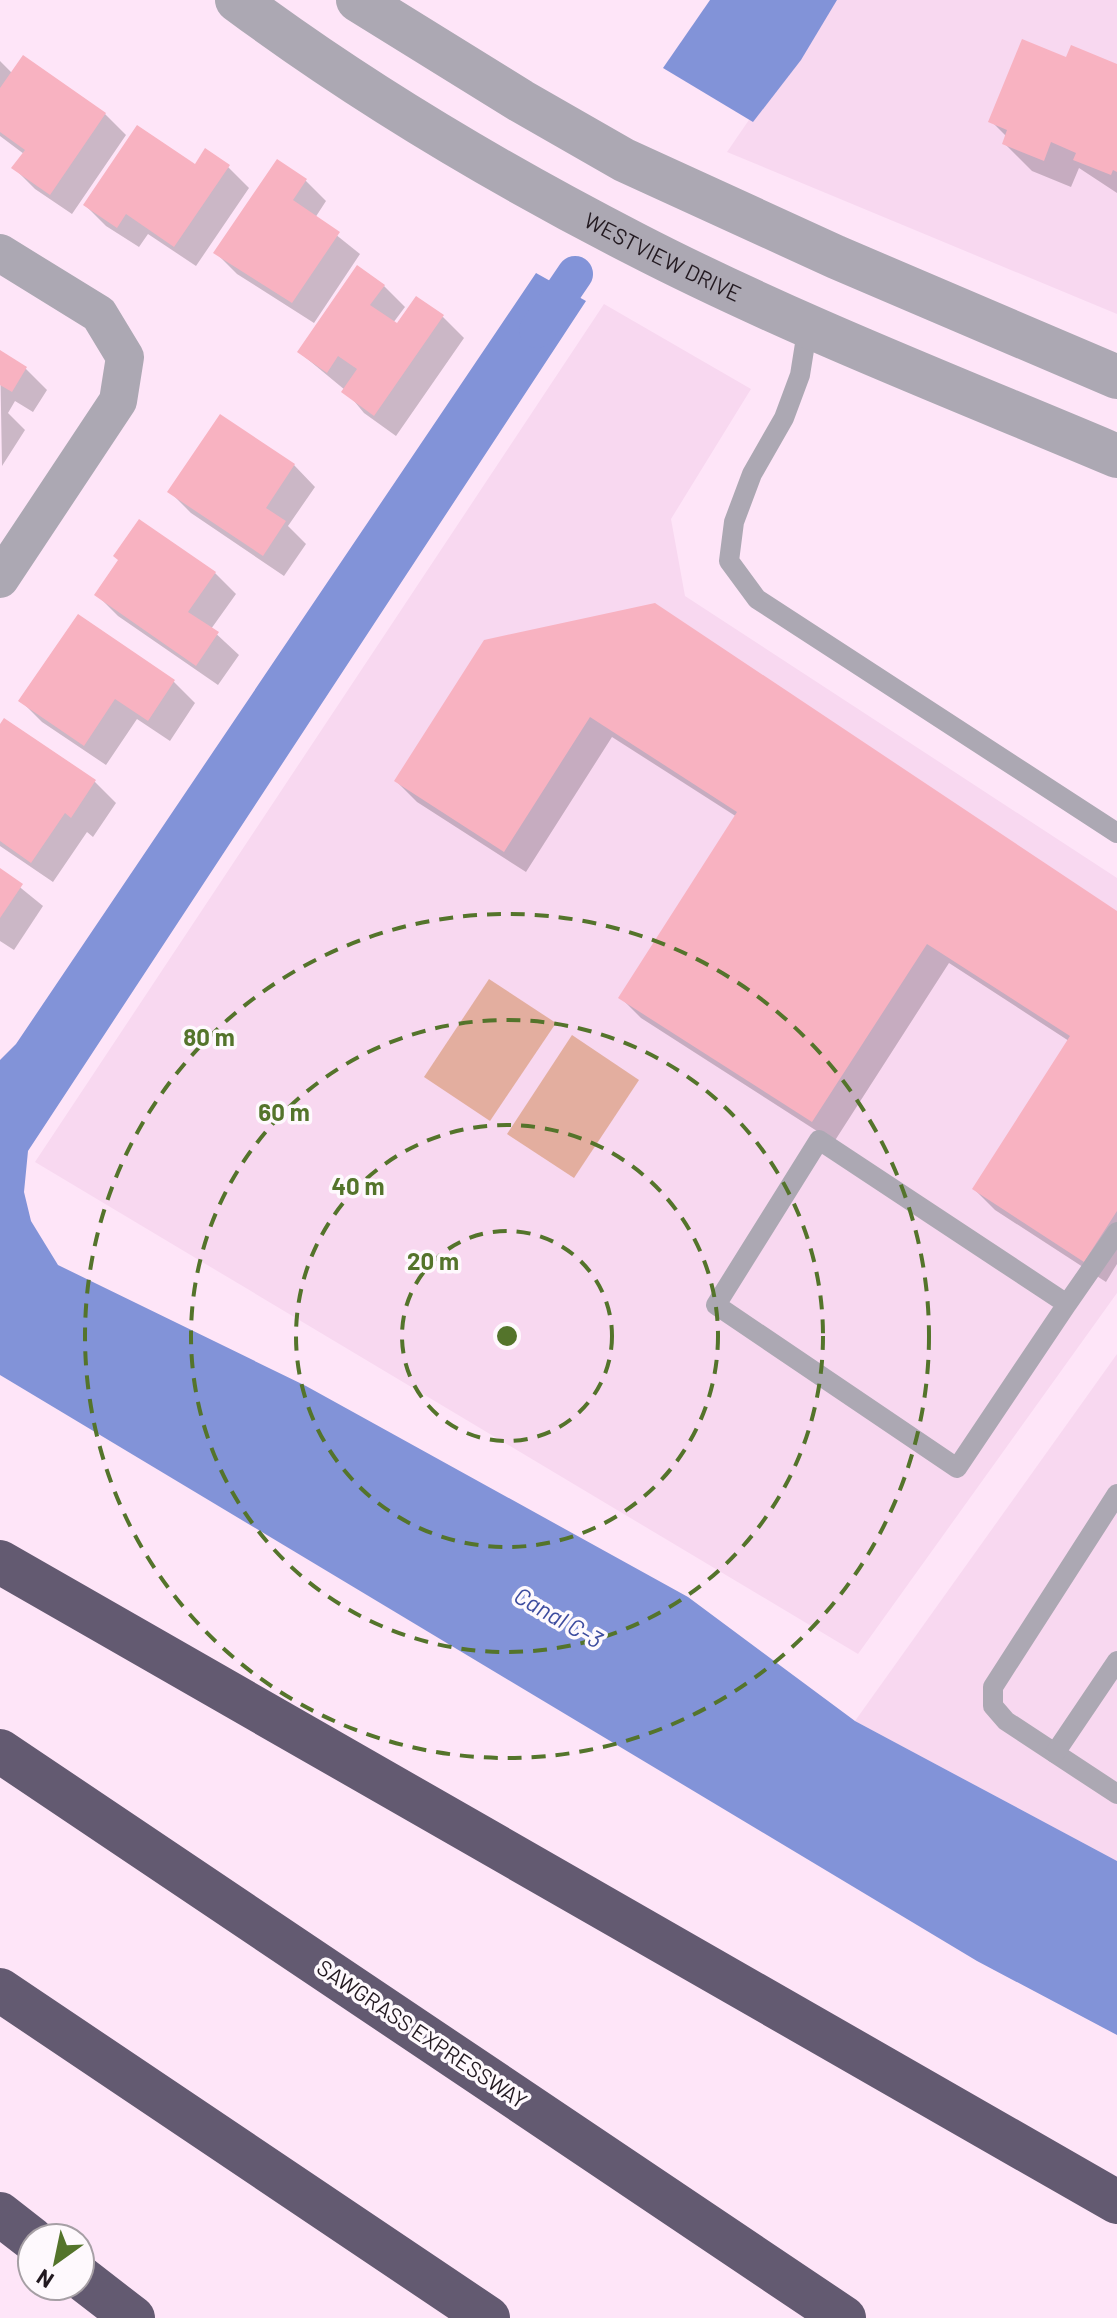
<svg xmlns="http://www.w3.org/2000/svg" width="1117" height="2318" viewBox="0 0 1117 2318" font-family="Barlow,sans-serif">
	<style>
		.built { fill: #f8d8f0 }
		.grass { fill: #e3ae9f }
		.water { fill: #8293d8 }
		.shadow { fill: #0003 }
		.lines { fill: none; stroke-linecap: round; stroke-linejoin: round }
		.canal { stroke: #8293d8; stroke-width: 36 }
		.building { fill: #f8b2c1 }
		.service { stroke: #aca8b3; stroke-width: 20 }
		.minor { stroke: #aca8b3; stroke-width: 38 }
		.tertiary { stroke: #aca8b3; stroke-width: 44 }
		.motorway { stroke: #635a71; stroke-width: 44 }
		.ring { fill: none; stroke: #54742b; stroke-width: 4; stroke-dasharray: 14 10 }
		.labels { text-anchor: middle; stroke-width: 7; stroke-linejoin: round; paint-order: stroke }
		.street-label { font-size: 22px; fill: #221920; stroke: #fef9fd }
		.water-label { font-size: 24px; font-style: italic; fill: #3d4c9f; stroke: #fef9fd }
		.centre { fill: #54742b; stroke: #fef9fd; stroke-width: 4 }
		.ring-label { font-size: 24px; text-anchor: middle; font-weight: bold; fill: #54742b; stroke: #fef9fd; stroke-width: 7; stroke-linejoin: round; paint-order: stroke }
	</style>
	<rect width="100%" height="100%" fill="#fee5f8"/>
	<!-- built -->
	<g class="built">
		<polygon points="831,0 1117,0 1117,314 727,152"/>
		<polygon points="604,304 751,389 671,519 685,596 1117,878 1117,1293 858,1654 35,1162"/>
		<polygon points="1117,1354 1117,1861 855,1721"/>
	</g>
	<!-- grass -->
	<g class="grass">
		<polygon points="489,979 556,1023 490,1121 424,1077"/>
		<polygon points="572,1035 639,1080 574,1178 507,1134"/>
	</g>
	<!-- water -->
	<g class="water">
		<polygon points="710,0 837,0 801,60 753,122 663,68"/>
		<polygon points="536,273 586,301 28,1151 24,1192 31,1221 58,1265 306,1386 688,1597 855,1721 1117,1861 1117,2035 977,1961 0,1375 0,1060 16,1044"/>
	</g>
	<!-- shadow -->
	<g class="shadow">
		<polygon points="1067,60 1117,66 1117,193 1079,168 1071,187 1032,171 1004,143 1007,137 991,121"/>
		<polygon points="0,61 12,73 105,114 126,135 72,214 35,189 14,168 24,154 0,136"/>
		<polygon points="195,167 228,167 249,188 196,266 148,234 139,247 106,226 85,205"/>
		<polygon points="305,180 326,201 315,218 360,254 314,323 237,274 216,253"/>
		<polygon points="384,286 405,307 393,323 398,326 443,317 464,338 396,436 364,413 345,390 299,352"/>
		<polygon points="0,352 26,369 47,390 33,412 15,401 8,413 25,430 2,466"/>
		<polygon points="221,416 294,465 315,487 288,526 306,544 284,576 191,513 170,492"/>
		<polygon points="215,573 236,594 211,629 239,655 218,685 118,616 97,595"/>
		<polygon points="78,616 174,682 195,703 170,741 137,719 106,765 42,722 21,701"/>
		<polygon points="486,641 1117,913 1117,1264 1106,1282 995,1210 974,1189 1069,1041 949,963 834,1142 641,1018 620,997 737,817 612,737 526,872 417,802 396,781"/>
		<polygon points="5,721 95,782 116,803 93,837 87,832 53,882 0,846 0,728"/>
		<polygon points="0,871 43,906 14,950 0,941"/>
	</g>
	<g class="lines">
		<!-- canal -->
		<polyline class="canal" points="537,330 575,274"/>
	</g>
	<!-- building -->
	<g class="building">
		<polygon points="1022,39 1066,57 1071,45 1117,64 1117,172 1113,170 1111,175 1073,160 1076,153 1051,142 1044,161 1002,144 1007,130 988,122"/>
		<polygon points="23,55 106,113 50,195 11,168 25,150 0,132 0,88"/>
		<polygon points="137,125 195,164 205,148 230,165 174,247 126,214 117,228 83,205"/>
		<polygon points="277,159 307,179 293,200 340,232 292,303 213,253"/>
		<polygon points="357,265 385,285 370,305 397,323 416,296 444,315 374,416 341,392 357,369 338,356 327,373 297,352"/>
		<polygon points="0,350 27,367 12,392 0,385"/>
		<polygon points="220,414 295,464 266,508 286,521 263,556 167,492"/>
		<polygon points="139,519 216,572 188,612 219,632 196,666 94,595 118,560 113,556"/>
		<polygon points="655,603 1117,911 1117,1211 1084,1262 972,1189 1070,1036 927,944 812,1122 618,998 737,812 590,717 504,852 394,781 484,640"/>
		<polygon points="78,614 175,680 148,721 115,699 84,746 18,701"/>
		<polygon points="4,718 96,780 71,818 65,813 31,863 0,841 0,724"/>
		<polygon points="0,868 23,884 0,918"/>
	</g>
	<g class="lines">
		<!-- service -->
		<g class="service">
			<polyline points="808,325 800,375 784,418 752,474 734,522 729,561 757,599 1117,833"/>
			<polyline points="1067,1304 957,1468 716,1305 819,1140 1067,1304 1117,1232"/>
			<polyline points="1117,1494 993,1687 993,1706 1006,1721 1117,1794"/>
			<polyline points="1055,1753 1117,1661"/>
		</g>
		<!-- minor -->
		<polyline class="minor" points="0,253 99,314 125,357 118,401 0,579"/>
		<!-- tertiary -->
		<g class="tertiary">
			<path id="s1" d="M237,0C362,93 497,173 635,244C790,324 956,388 1117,456"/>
			<polyline points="358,0 521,101 624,160 836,257 1117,377"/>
		</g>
		<!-- motorway -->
		<g class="motorway">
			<polyline points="0,1562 1117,2202"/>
			<polyline points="0,1751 844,2318"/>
			<polyline points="0,1990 488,2318"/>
			<polyline points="0,2214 32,2239"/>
			<polyline points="80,2277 133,2318"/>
		</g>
	</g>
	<!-- distance rings -->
	<g class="ring">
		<circle cx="507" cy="1336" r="105"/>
		<circle cx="507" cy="1336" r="211"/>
		<circle cx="507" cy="1336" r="316"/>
		<circle cx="507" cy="1336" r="422"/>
	</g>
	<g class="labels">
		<!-- street labels -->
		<g class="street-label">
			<text dy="8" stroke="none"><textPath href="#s1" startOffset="498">WESTVIEW DRIVE</textPath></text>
			<text transform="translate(422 2034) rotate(34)" y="8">SAWGRASS EXPRESSWAY</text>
		</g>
		<!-- water labels -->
		<g class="water-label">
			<text transform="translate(558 1618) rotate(30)" y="8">Canal C-3</text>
		</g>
	</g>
	<circle cx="507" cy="1336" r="12" class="centre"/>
	<g class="ring-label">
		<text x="209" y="1046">80 m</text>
		<text x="284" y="1121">60 m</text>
		<text x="358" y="1195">40 m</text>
		<text x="433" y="1270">20 m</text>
	</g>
	<!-- north arrow -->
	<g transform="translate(56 2262) rotate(213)"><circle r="38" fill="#fef9fd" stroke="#a69fa5" stroke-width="2"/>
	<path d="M0-6L14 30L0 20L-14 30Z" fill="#54742b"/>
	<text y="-12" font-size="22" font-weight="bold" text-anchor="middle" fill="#221920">N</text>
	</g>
</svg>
